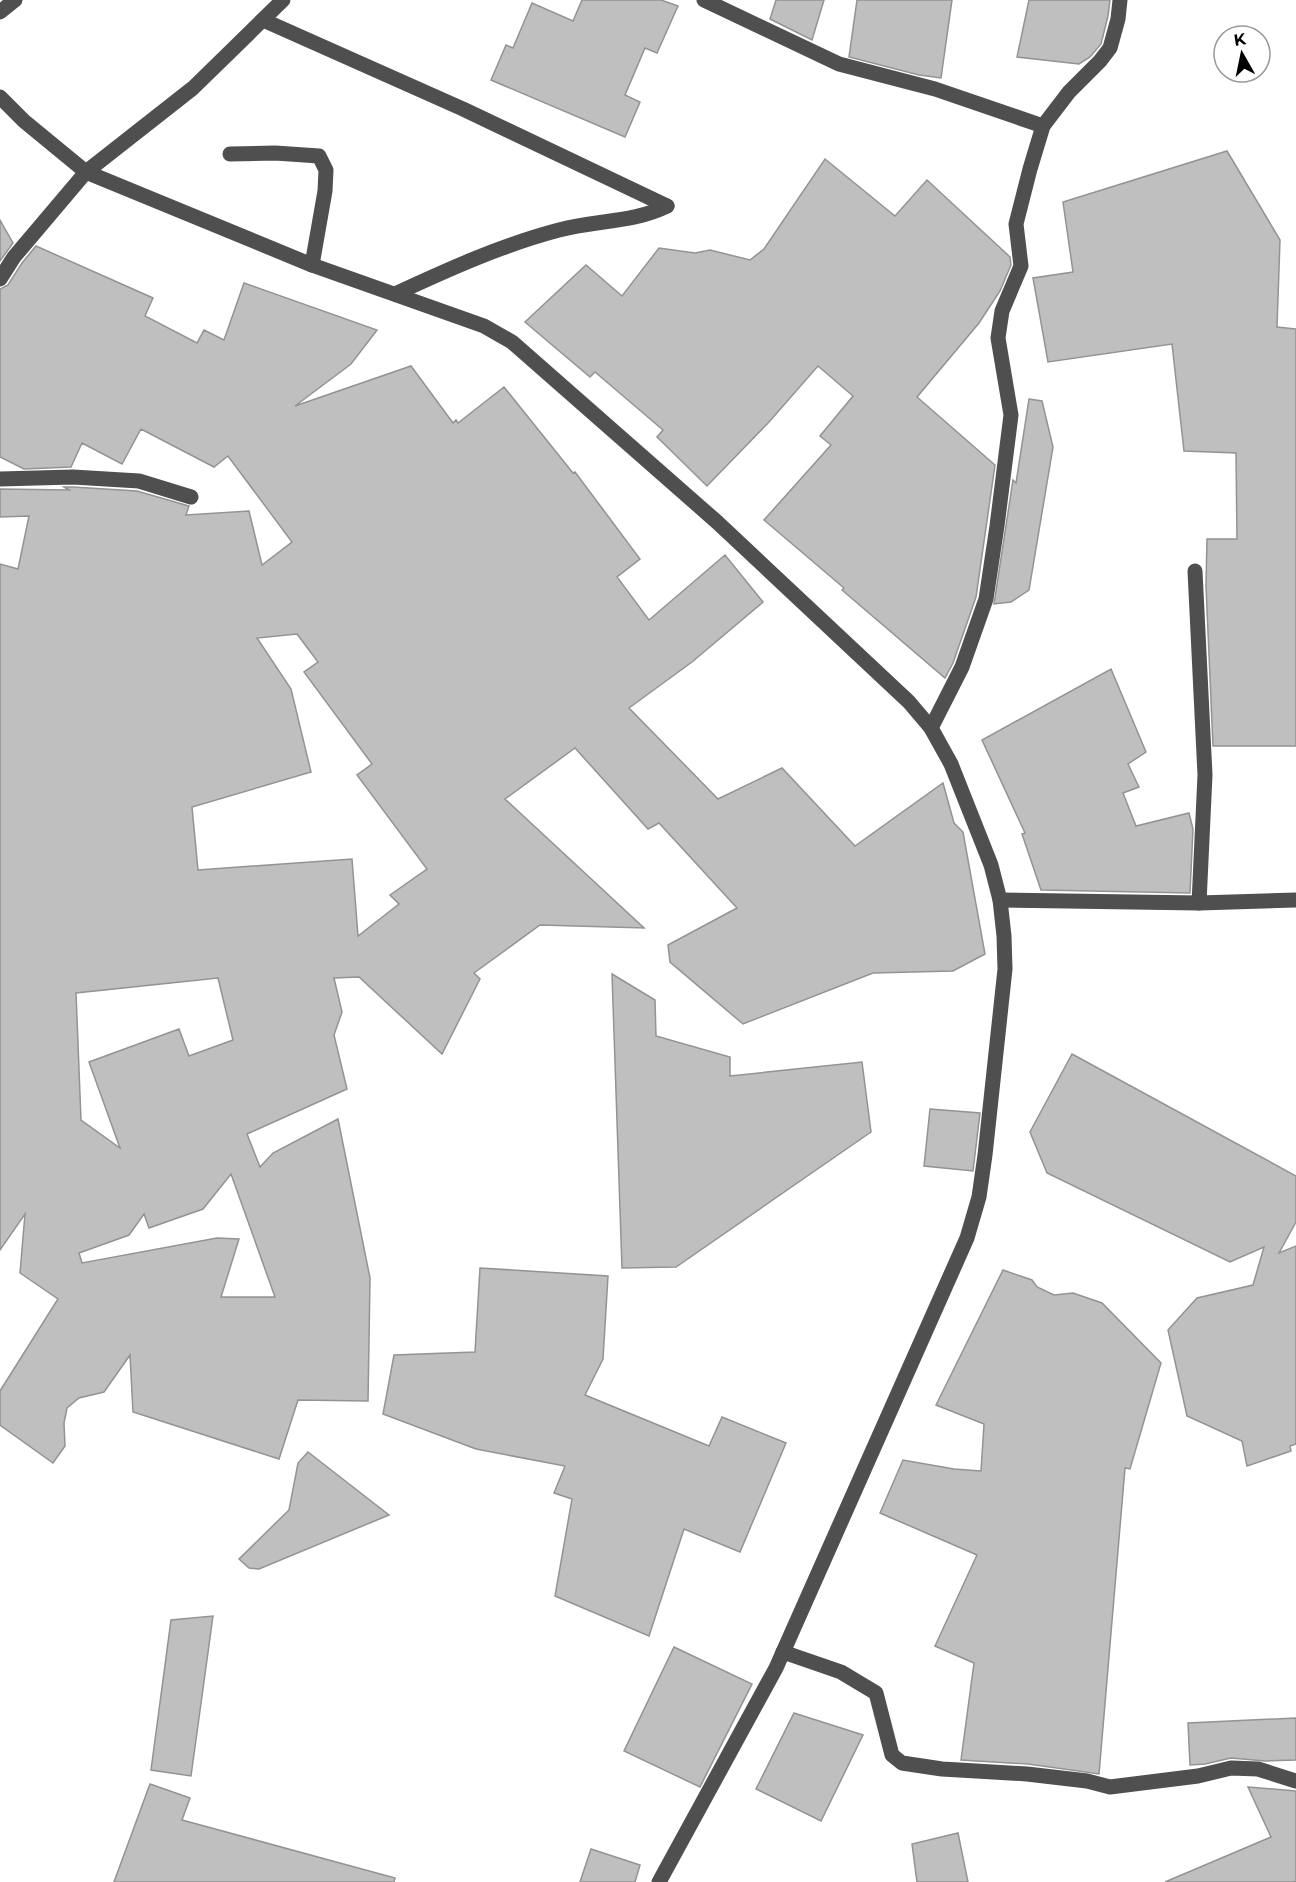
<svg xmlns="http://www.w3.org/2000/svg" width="1296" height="1882" viewBox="0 0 1296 1882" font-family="Montserrat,sans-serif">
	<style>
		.building { fill: #bfbfbf; stroke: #939393; stroke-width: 1.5; fill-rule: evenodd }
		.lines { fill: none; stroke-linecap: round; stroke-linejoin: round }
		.minor { stroke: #4f4f4f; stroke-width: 15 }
	</style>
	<rect width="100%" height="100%" fill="#fff"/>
	<!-- building -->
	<g class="building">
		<polygon points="582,0 661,0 678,6 657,53 645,48 625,95 640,102 625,137 491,80 506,45 513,48 532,3 573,21"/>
		<polygon points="776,0 824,0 812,40 770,19"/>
		<polygon points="857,0 952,0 941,78 919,75 849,57"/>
		<polygon points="1029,0 1110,0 1108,16 1101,44 1090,57 1079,64 1017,57"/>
		<polygon points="1227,151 1280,240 1277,327 1296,329 1296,746 1213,746 1206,586 1207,539 1237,539 1236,453 1184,451 1172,344 1048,362 1033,278 1073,272 1063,202"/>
		<polygon points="825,159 895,216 927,180 1010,257 1011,265 1000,291 979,323 917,397 995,465 976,597 953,663 945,678 842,590 844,588 764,520 831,445 820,436 853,396 818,366 769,422 707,486 657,437 663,430 595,372 590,377 525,322 586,265 622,296 659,248 695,253 710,250 750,260 764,249"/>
		<polygon points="0,220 13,243 0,261"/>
		<path d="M36,246L153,298L145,316L197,343L204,330L224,340L244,283L377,330L351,364L295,406L411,366L453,423L456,420L458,423L504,387L573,473L575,472L640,559L617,577L649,620L725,555L763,602L692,662L629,708L718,799L782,768L855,846L943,783L954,823L963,832L985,954L953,971L873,973L743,1024L670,962L668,945L737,908L659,823L648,829L575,748L505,799L644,928L540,925L474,973L480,979L442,1054L359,977L334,978L342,1012L334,1035L347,1089L247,1134L260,1167L273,1153L338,1119L370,1278L368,1401L298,1400L279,1459L133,1412L130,1355L104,1392L79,1398L67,1408L64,1423L65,1446L53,1463L0,1425V1391L58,1299L20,1273L25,1214L0,1250V564L18,569L29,516L0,517V489L69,490L64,487H73L137,491L189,506L186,515L249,511L262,565L292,542L228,456L214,467L141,429L122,464L82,443L71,467L24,469L0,457V289L8,285L22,263ZM297,634L318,662L304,672L372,764L357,775L427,869L390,895L399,904L358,936L352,859L198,870L192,807L311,772L291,689L257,638ZM218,978L233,1040L189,1056L179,1029L89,1062L120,1148L81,1120L76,993ZM231,1174L275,1297H221L239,1239L217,1238L82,1263L79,1253L129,1235L144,1214L149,1228L203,1209Z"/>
		<polygon points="1029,399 1042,401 1053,447 1029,590 1011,602 994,604 1013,480 1016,483"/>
		<polygon points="1111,669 1146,752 1128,764 1139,787 1123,793 1136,826 1189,813 1193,829 1190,893 1041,890 1022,834 1025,833 982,740"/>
		<polygon points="612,974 655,1000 656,1036 730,1057 730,1076 862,1062 871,1132 676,1267 622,1268"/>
		<polygon points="1072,1054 1296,1176 1296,1222 1279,1253 1296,1246 1296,1444 1290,1446 1291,1451 1247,1466 1242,1441 1187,1416 1168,1330 1197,1298 1253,1285 1264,1247 1230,1262 1047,1173 1030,1132"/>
		<polygon points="930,1109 980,1113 973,1171 924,1166"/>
		<polygon points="480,1268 608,1276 603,1359 585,1395 709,1446 722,1417 786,1443 740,1552 684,1529 649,1636 555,1596 572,1499 554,1493 565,1466 476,1449 383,1414 394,1355 475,1352"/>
		<polygon points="1003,1270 1032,1280 1037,1287 1054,1295 1073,1293 1102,1303 1161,1363 1130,1469 1125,1468 1099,1774 1028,1764 961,1760 974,1663 935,1646 977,1555 880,1513 903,1460 954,1469 981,1471 984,1424 936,1405"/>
		<polygon points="308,1452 389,1515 259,1569 249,1568 239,1559 289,1510 298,1463"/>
		<polygon points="213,1616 191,1776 151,1770 171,1620"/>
		<polygon points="674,1647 752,1684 700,1787 624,1751"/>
		<polygon points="794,1713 863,1735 821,1821 756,1789"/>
		<polygon points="1296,1718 1296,1760 1265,1761 1231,1758 1205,1764 1190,1765 1188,1723"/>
		<polygon points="150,1784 190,1798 182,1820 395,1878 394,1882 114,1882"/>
		<polygon points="1248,1787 1296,1791 1296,1882 1165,1882 1271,1837"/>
		<polygon points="958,1833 968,1882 917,1882 912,1844"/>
		<polygon points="591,1849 640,1865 635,1882 580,1882"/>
	</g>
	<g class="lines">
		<!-- minor -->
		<g class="minor">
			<polyline points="704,0 839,64 935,89 1043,126"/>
			<polyline points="0,12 15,0"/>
			<polyline points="263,20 463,109 667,206"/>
			<polyline points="0,97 24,121 86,172 312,265 484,326 512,342 717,522 909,702 931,728 951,764 991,865 1000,900 1004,936 1005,969 985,1155 979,1197 967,1238 776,1668 659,1882"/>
			<polyline points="230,154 275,153 319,156 326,170 325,191 312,265"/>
			<polyline points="0,279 14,257 86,172 193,88 283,0"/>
			<path d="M395,294C449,269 502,245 559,230C595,220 633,223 667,206"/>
			<polyline points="0,479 73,477 139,481 191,497"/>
			<polyline points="1195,571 1205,775 1199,903"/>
			<polyline points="931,728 962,667 986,599 997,526 1011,415 998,338 1002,311 1021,266 1016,224 1030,169 1043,126 1069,92 1100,61 1110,48 1118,19 1120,0"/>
			<polyline points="1000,900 1199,903 1296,900"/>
			<polyline points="783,1652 841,1672 876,1693 892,1755 902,1763 942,1769 1027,1774 1087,1781 1110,1787 1198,1776 1231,1768 1258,1769 1296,1781"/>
		</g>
	</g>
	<!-- north arrow -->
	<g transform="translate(1242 54) rotate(351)"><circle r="28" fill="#ffffff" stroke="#999999" stroke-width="1.5"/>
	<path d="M0-4.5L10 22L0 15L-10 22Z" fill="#000000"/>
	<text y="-9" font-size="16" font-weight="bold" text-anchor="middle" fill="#000000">K</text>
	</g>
</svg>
